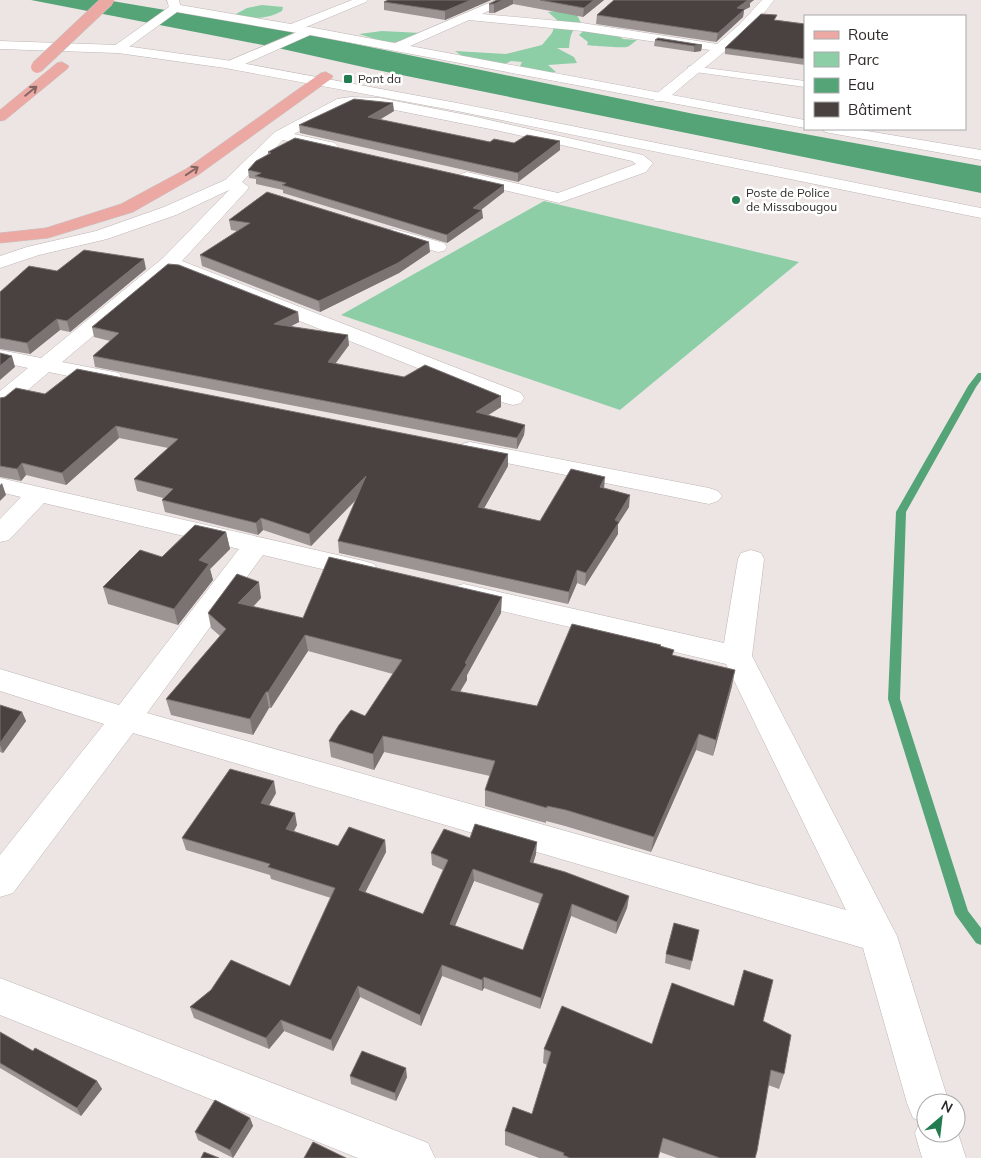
<svg xmlns="http://www.w3.org/2000/svg" width="981" height="1158" viewBox="0 0 981 1158" font-family="Mulish,sans-serif">
	<style>
		.green { fill: #8dcea7 }
		.water { fill: #55a477 }
		.lines { fill: none; stroke-linecap: round; stroke-linejoin: round }
		.stream { fill: #55a477; fill-rule: evenodd }
		.service-casing { stroke: #bdb5b4; stroke-width: 1 }
		.minor-casing { stroke: #bdb5b4; stroke-width: 1 }
		.tertiary-casing { stroke: #bdb5b4; stroke-width: 1 }
		.secondary-casing { stroke: #bdb5b4; stroke-width: 1 }
		.primary-casing { stroke: #c4c4c3; stroke-width: 1 }
		.service { fill: #fff; fill-rule: evenodd }
		.minor { fill: #fff; fill-rule: evenodd }
		.tertiary { fill: #fff; fill-rule: evenodd }
		.secondary { fill: #fff; fill-rule: evenodd }
		.primary { fill: #eca9a4; fill-rule: evenodd }
		.primary-bridge-casing { stroke: #c4c4c3; stroke-width: 13; stroke-linecap: butt }
		.primary-bridge { stroke: #eca9a4; stroke-width: 12 }
		.wall { fill: #9b9492; fill-rule: evenodd }
		.shaded-wall { fill: #7a7372 }
		.building { fill: #494241; stroke: #7a7372; fill-rule: evenodd }
		.oneway { stroke: #846461 }
		.poi-dot { fill: #237c50; stroke: #fff; stroke-width: 2 }
		.labels { text-anchor: middle; stroke-width: 5; stroke-linejoin: round; paint-order: stroke }
		.far-poi-label { font-size: 12px; fill: #2e2b2a; stroke: #fff; text-anchor: start }
	</style>
	<rect width="100%" height="100%" fill="#ede5e4"/>
	<!-- green -->
	<g class="green">
		<path d="M262,5L283,7L282,11C265,20 252,19 234,15L247,8Z"/>
		<path d="M558,11L576,13L581,23C571,29 570,37 569,48H557L574,57L577,63L548,65L556,72L547,73L519,68L522,62L511,61L503,65L465,58L455,51L506,54L542,45L552,33L557,20L548,12Z"/>
		<path d="M588,27L617,34L623,39L637,40C634,42 630,46 627,47C624,48 592,46 587,45L588,42L579,35Z"/>
		<path d="M382,31L421,33C393,47 388,43 359,34Z"/>
		<polygon points="544,201 799,262 620,410 341,315"/>
	</g>
	<!-- water -->
	<polygon class="water" points="31,0 106,0 307,34 694,114 981,166 981,193 372,69 278,48"/>
	<g class="lines">
		<!-- stream -->
		<polygon class="stream" points="978,373 981,373 981,380 976,387 906,512 900,699 968,911 981,928 981,945 976,943 955,914 888,699 896,512 968,386"/>
		<!-- service casing -->
		<g class="service-casing">
			<polygon id="service" points="691,66 805,81 805,87 688,71 688,67"/>
		</g>
		<!-- minor casing -->
		<g class="minor-casing">
			<g id="minor">
				<polygon points="167,0 179,0 180,5 291,24 352,0 368,0 366,2 306,27 313,28 315,31 309,35 177,12 122,52 114,52 112,49 114,46 169,7"/>
				<path d="M496,0H511L482,14L582,23L717,44L739,25L762,0H774C745,40 702,68 665,101H655L653,98L655,95L710,50L582,31L469,20L401,50L397,51L391,47L393,44Z"/>
				<polygon points="351,97 380,98 472,116 643,155 653,163 646,172 559,203 461,180 459,177 461,174 467,172 558,193 636,164 632,161 500,131 370,105 346,106 294,134 335,143 338,146 335,149 330,151 283,140 242,182 249,187 247,190 182,261 521,393 524,398 521,403 513,405 505,403 172,270 62,362 119,373 122,378 119,383 111,385 49,372 8,407 0,409 0,391 28,368 0,362 0,350 41,358 163,258 229,190 176,215 107,239 39,255 0,268 0,256 27,247 96,231 164,207 225,180 275,132 337,99"/>
				<polygon points="394,229 444,243 447,247 444,251 438,252 388,238 385,234 388,230"/>
				<polygon points="470,442 709,488 718,491 722,496 718,501 709,504 462,454 458,449 462,444"/>
				<polygon points="0,478 364,561 374,564 378,570 374,576 364,579 263,555 147,713 846,910 726,664 464,602 454,600 450,593 454,586 464,584 724,643 738,559 741,553 751,550 761,553 764,559 752,656 897,936 949,1103 926,1103 926,1133 956,1133 956,1127 966,1158 922,1158 915,1133 920,1121 913,1118 907,1103 863,948 133,733 13,893 0,897 0,855 104,724 0,691 0,669 119,705 239,549 44,503 9,540 0,542 0,519 21,497 0,492"/>
				<polygon points="0,978 428,1143 435,1158 358,1158 0,1015"/>
			</g>
		</g>
		<!-- tertiary casing -->
		<g class="tertiary-casing">
			<g id="tertiary">
				<polygon points="309,27 805,120 805,128 310,35 236,68 231,69 224,65 226,62"/>
				<polygon points="823,129 855,129 981,150 981,160 830,133 825,132"/>
			</g>
		</g>
		<!-- secondary casing -->
		<g class="secondary-casing">
			<polygon id="secondary" points="0,41 118,45 225,60 457,103 981,208 981,218 457,111 225,68 118,53 0,49"/>
		</g>
		<!-- primary casing -->
		<g class="primary-casing">
			<g id="primary">
				<polygon points="62,62 69,66 67,69 5,120 0,121 0,110 57,63"/>
				<polygon points="326,72 333,76 331,79 198,175 133,212 48,238 0,243 0,233 46,228 121,204 186,169 321,73"/>
			</g>
		</g>
		<!-- service -->
		<use href="#service" class="service"/>
		<!-- minor -->
		<use href="#minor" class="minor"/>
		<!-- tertiary -->
		<use href="#tertiary" class="tertiary"/>
		<!-- secondary -->
		<use href="#secondary" class="secondary"/>
		<!-- primary -->
		<use href="#primary" class="primary"/>
		<!-- primary-bridge casing -->
		<g class="primary-bridge-casing">
			<polyline id="primary-bridge" points="37,67 108,0"/>
		</g>
		<!-- primary-bridge -->
		<use href="#primary-bridge" class="primary-bridge"/>
	</g>
	<!-- wall -->
	<g class="wall">
		<polygon points="491,0 445,20 384,10 384,2"/>
		<polygon points="497,0 604,0 583,17 513,4 494,13 489,13 489,4"/>
		<polygon points="614,0 754,0 750,3 750,7 744,10 743,17 716,42 596,24 597,15"/>
		<polygon points="777,20 805,24 805,65 725,54 725,48"/>
		<polygon points="655,40 702,45 701,51 694,52 654,46"/>
		<polygon points="394,111 379,120 490,142 514,143 560,150 518,182 300,133 299,125"/>
		<polygon points="268,152 504,185 504,192 481,210 483,218 447,243 283,193 283,190 256,184 256,179 249,178 248,170 268,154"/>
		<polygon points="267,192 430,252 399,273 320,312 202,266 200,255 237,231 231,230 229,220"/>
		<polygon points="146,269 70,332 60,330 30,354 0,349 0,292 57,271"/>
		<polygon points="298,312 299,322 291,326 349,345 335,364 501,396 501,407 487,415 525,425 524,435 517,449 95,367 93,356 110,341 94,337 92,327"/>
		<polygon points="45,394 508,454 508,466 484,508 540,521 604,488 629,507 618,524 618,534 585,586 577,583 568,604 339,553 338,541 356,500 311,546 263,530 258,535 165,512 162,500 163,498 137,491 134,479 168,448 119,438 66,485 26,475 21,481 0,477 0,398"/>
		<polygon points="226,532 230,549 210,569 213,580 178,625 108,604 103,587 162,557"/>
		<polygon points="261,598 253,607 303,618 501,613 467,675 467,680 460,692 537,706 660,646 673,655 732,686 713,756 696,750 651,852 565,826 546,821 546,823 485,806 485,790 490,776 384,752 374,770 331,757 329,741 365,716 393,674 308,651 271,708 269,708 253,735 171,715 166,699 220,636 211,628 208,613"/>
		<polygon points="0,705 22,712 26,721 3,753 0,752"/>
		<path d="M276,793L269,806L297,825L294,831L338,846L385,840L386,852L365,893L423,914L443,870L432,865L431,853L470,838L536,854L533,863L629,896L627,908L616,934L571,916L540,1009L484,988L482,991L442,976L421,1026L360,997L333,1051L284,1031L269,1049L194,1018L190,1007L290,986L331,898L271,879L270,875L186,850L182,838ZM474,881L540,904L523,950L455,926Z"/>
		<polygon points="699,930 690,970 665,963 666,954"/>
		<polygon points="763,1021 784,1074 779,1089 768,1085 755,1158 677,1158 660,1152 658,1158 539,1158 505,1145 505,1131 532,1114 547,1065 543,1063 544,1049 652,1044"/>
		<polygon points="0,1032 33,1051 97,1081 102,1089 81,1116 0,1068"/>
		<polygon points="350,1076 407,1077 396,1101 351,1084"/>
		<polygon points="250,1118 253,1126 233,1158 198,1140 195,1132"/>
	</g>
	<!-- shaded-wall -->
	<g class="shaded-wall">
		<polygon points="471,0 491,0 445,20 445,11"/>
		<polygon points="503,0 513,0 513,4 494,13 494,4"/>
		<polygon points="594,0 604,0 583,17 584,8"/>
		<polygon points="747,0 754,0 750,3 750,7 744,10 743,17 716,42 718,33 737,8"/>
		<polygon points="702,45 701,51 694,52 694,46"/>
		<polygon points="393,103 394,111 369,126 368,117"/>
		<polygon points="560,141 560,150 518,182 518,173"/>
		<polygon points="504,185 504,192 473,216 473,208"/>
		<polygon points="482,210 483,218 447,243 447,235"/>
		<polygon points="429,242 430,252 399,273 320,312 319,301"/>
		<polygon points="144,259 146,269 70,332 67,321"/>
		<polygon points="298,312 299,322 276,334 274,324"/>
		<polygon points="57,319 60,330 30,354 27,343"/>
		<polygon points="348,335 349,345 329,372 328,362"/>
		<polygon points="12,356 15,367 0,380 0,366"/>
		<polygon points="501,396 501,407 476,423 476,412"/>
		<polygon points="525,425 524,435 517,449 517,438"/>
		<polygon points="116,426 119,438 66,485 62,473"/>
		<polygon points="508,454 508,466 478,519 478,507"/>
		<polygon points="22,463 26,475 21,481 17,469"/>
		<polygon points="366,476 367,488 311,546 309,534"/>
		<polygon points="605,477 604,489 600,487"/>
		<polygon points="2,483 6,495 0,501 0,485"/>
		<polygon points="630,495 629,507 618,524 618,534 585,586 586,573 615,520"/>
		<polygon points="261,518 263,530 258,535 256,523"/>
		<polygon points="226,532 230,549 210,569 213,580 178,625 174,609 199,560"/>
		<polygon points="577,570 577,583 568,604 569,592"/>
		<polygon points="259,582 261,598 241,619 238,603"/>
		<polygon points="502,597 501,613 467,675 467,680 451,706 451,690 465,663"/>
		<polygon points="305,635 308,651 271,708 268,692"/>
		<polygon points="735,670 732,686 713,756 716,740"/>
		<polygon points="266,692 269,708 253,735 250,719"/>
		<polygon points="22,712 26,721 3,753 0,745 0,743"/>
		<polygon points="699,734 696,750 651,852 654,837"/>
		<polygon points="383,736 384,752 374,770 373,754"/>
		<polygon points="274,781 276,793 263,815 261,803"/>
		<polygon points="295,813 297,825 289,840 286,829"/>
		<polygon points="385,840 386,852 360,902 359,890"/>
		<polygon points="537,842 536,854 530,873 530,862"/>
		<polygon points="473,869 474,881 451,935 450,924"/>
		<polygon points="629,896 627,908 616,934 617,922"/>
		<polygon points="572,904 571,916 540,1009 541,998"/>
		<polygon points="442,965 442,976 421,1026 420,1015"/>
		<polygon points="484,977 484,988 482,991 482,980"/>
		<polygon points="358,986 360,997 333,1051 331,1040"/>
		<polygon points="281,1020 284,1031 269,1049 266,1038"/>
		<polygon points="406,1068 407,1077 396,1101 395,1093"/>
		<polygon points="97,1081 102,1089 81,1116 77,1108"/>
		<polygon points="250,1118 253,1126 233,1158 230,1150"/>
	</g>
	<!-- building -->
	<g class="building">
		<polygon points="388,0 471,0 445,11 384,2"/>
		<polygon points="497,0 503,0 494,4 489,4"/>
		<polygon points="540,0 594,0 584,8"/>
		<polygon points="614,0 748,0 737,8 745,9 718,33 597,15"/>
		<polygon points="761,14 777,15 774,20 805,24 805,59 725,48"/>
		<polygon points="658,38 702,45 694,46 655,40"/>
		<polygon points="354,99 393,103 368,117 490,142 494,139 514,143 527,135 560,141 518,173 299,125"/>
		<polygon points="295,138 504,185 473,208 482,210 447,235 282,185 286,183 255,176 261,173 248,170 256,161 271,153 268,152"/>
		<polygon points="267,192 429,242 398,263 319,301 200,255 250,223 229,220"/>
		<polygon points="84,250 144,259 67,321 57,319 27,343 0,338 0,292 29,266 57,271"/>
		<polygon points="168,264 179,265 298,312 274,324 348,335 328,362 404,377 425,365 501,396 476,412 525,425 517,438 93,356 119,333 92,327"/>
		<polygon points="0,353 12,356 0,366"/>
		<polygon points="77,369 508,454 478,507 540,521 571,469 605,477 600,487 630,495 615,520 619,522 586,573 577,570 569,592 338,541 366,476 309,534 261,518 256,523 162,500 173,489 134,479 178,439 116,426 62,473 22,463 17,469 0,466 0,398 5,397 16,388 45,394"/>
		<polygon points="195,525 226,532 199,560 209,564 174,609 103,587 140,550 162,557"/>
		<polygon points="329,557 502,597 465,663 467,664 451,690 537,706 572,624 661,645 660,646 674,650 672,655 735,670 716,740 699,734 654,837 566,810 547,806 547,808 485,790 495,761 383,736 373,754 329,741 339,725 351,710 365,716 402,660 305,635 268,692 266,692 250,719 166,699 226,629 208,613 237,574 259,582 238,603 303,618"/>
		<polygon points="0,705 22,712 0,743"/>
		<path d="M230,769L274,781L261,803L295,813L286,829L338,846L349,827L385,840L359,890L423,914L448,860L431,853L444,829L470,838L475,824L537,842L530,862L565,872L629,896L617,922L572,904L541,998L484,977L482,980L442,965L420,1015L358,986L331,1040L281,1020L266,1038L190,1007L211,990L231,960L290,986L335,888L268,867L270,864L182,838ZM473,869L543,894L523,950L450,924Z"/>
		<polygon points="674,923 699,930 692,961 666,954"/>
		<polygon points="744,970 773,980 763,1021 791,1035 784,1074 771,1070 757,1151 755,1158 720,1158 663,1138 658,1158 570,1158 563,1155 564,1153 505,1131 513,1107 532,1114 551,1052 544,1049 562,1006 652,1044 672,983 734,1006"/>
		<polygon points="0,1032 33,1051 35,1048 97,1081 77,1108 0,1063"/>
		<polygon points="362,1051 406,1068 395,1093 350,1076"/>
		<polygon points="215,1100 250,1118 230,1150 195,1132"/>
		<polygon points="313,1142 346,1158 304,1158"/>
		<polygon points="204,1152 219,1158 201,1158"/>
	</g>
	<!-- one-way arrows -->
	<defs><path id="oneway-shaft" d="M-6 0H5M1.5-3L5.5 0L1.5 3" fill="none" stroke-width="1.6" stroke-linecap="round" stroke-linejoin="round" transform="scale(1.25)"/></defs>
	<g class="oneway">
		<use href="#oneway-shaft" transform="translate(31 91) rotate(-39)"/>
		<use href="#oneway-shaft" transform="translate(192 171) rotate(-34)"/>
	</g>
	<!-- markers -->
	<g class="poi-dot">
		<rect x="343" y="74" width="10" height="10" rx="2.5"/>
		<circle cx="736" cy="200" r="5"/>
	</g>
	<g class="labels">
		<!-- far-poi labels -->
		<g class="far-poi-label">
			<text x="358" y="83">Pont da</text>
			<text x="746" y="197">Poste de Police<tspan x="746" dy="14">de Missabougou</tspan></text>
		</g>
	</g>
	<!-- legend -->
	<rect x="804" y="15" width="162" height="115" fill="#ffffff" stroke="#abaaaa"/>
	<rect x="814" y="31" width="25" height="8" fill="#eca9a4" stroke="#abaaaa"/>
	<text x="848" y="40" font-size="15" fill="#2e2b2a">Route</text>
	<rect x="814" y="52" width="25" height="15" fill="#8dcea7" stroke="#abaaaa"/>
	<text x="848" y="65" font-size="15" fill="#2e2b2a">Parc</text>
	<rect x="814" y="78" width="25" height="15" fill="#55a477" stroke="#abaaaa"/>
	<text x="848" y="90" font-size="15" fill="#2e2b2a">Eau</text>
	<rect x="814" y="102" width="25" height="15" fill="#494241" stroke="#abaaaa"/>
	<text x="848" y="115" font-size="15" fill="#2e2b2a">Bâtiment</text>
	<!-- north arrow -->
	<g transform="translate(941 1118) rotate(28)"><circle r="24" fill="#ffffff" stroke="#abaaaa"/>
	<path d="M0-4L9 19L0 12L-9 19Z" fill="#237c50"/>
	<text y="-8" font-size="14" font-weight="bold" text-anchor="middle" fill="#2e2b2a">N</text>
	</g>
</svg>
